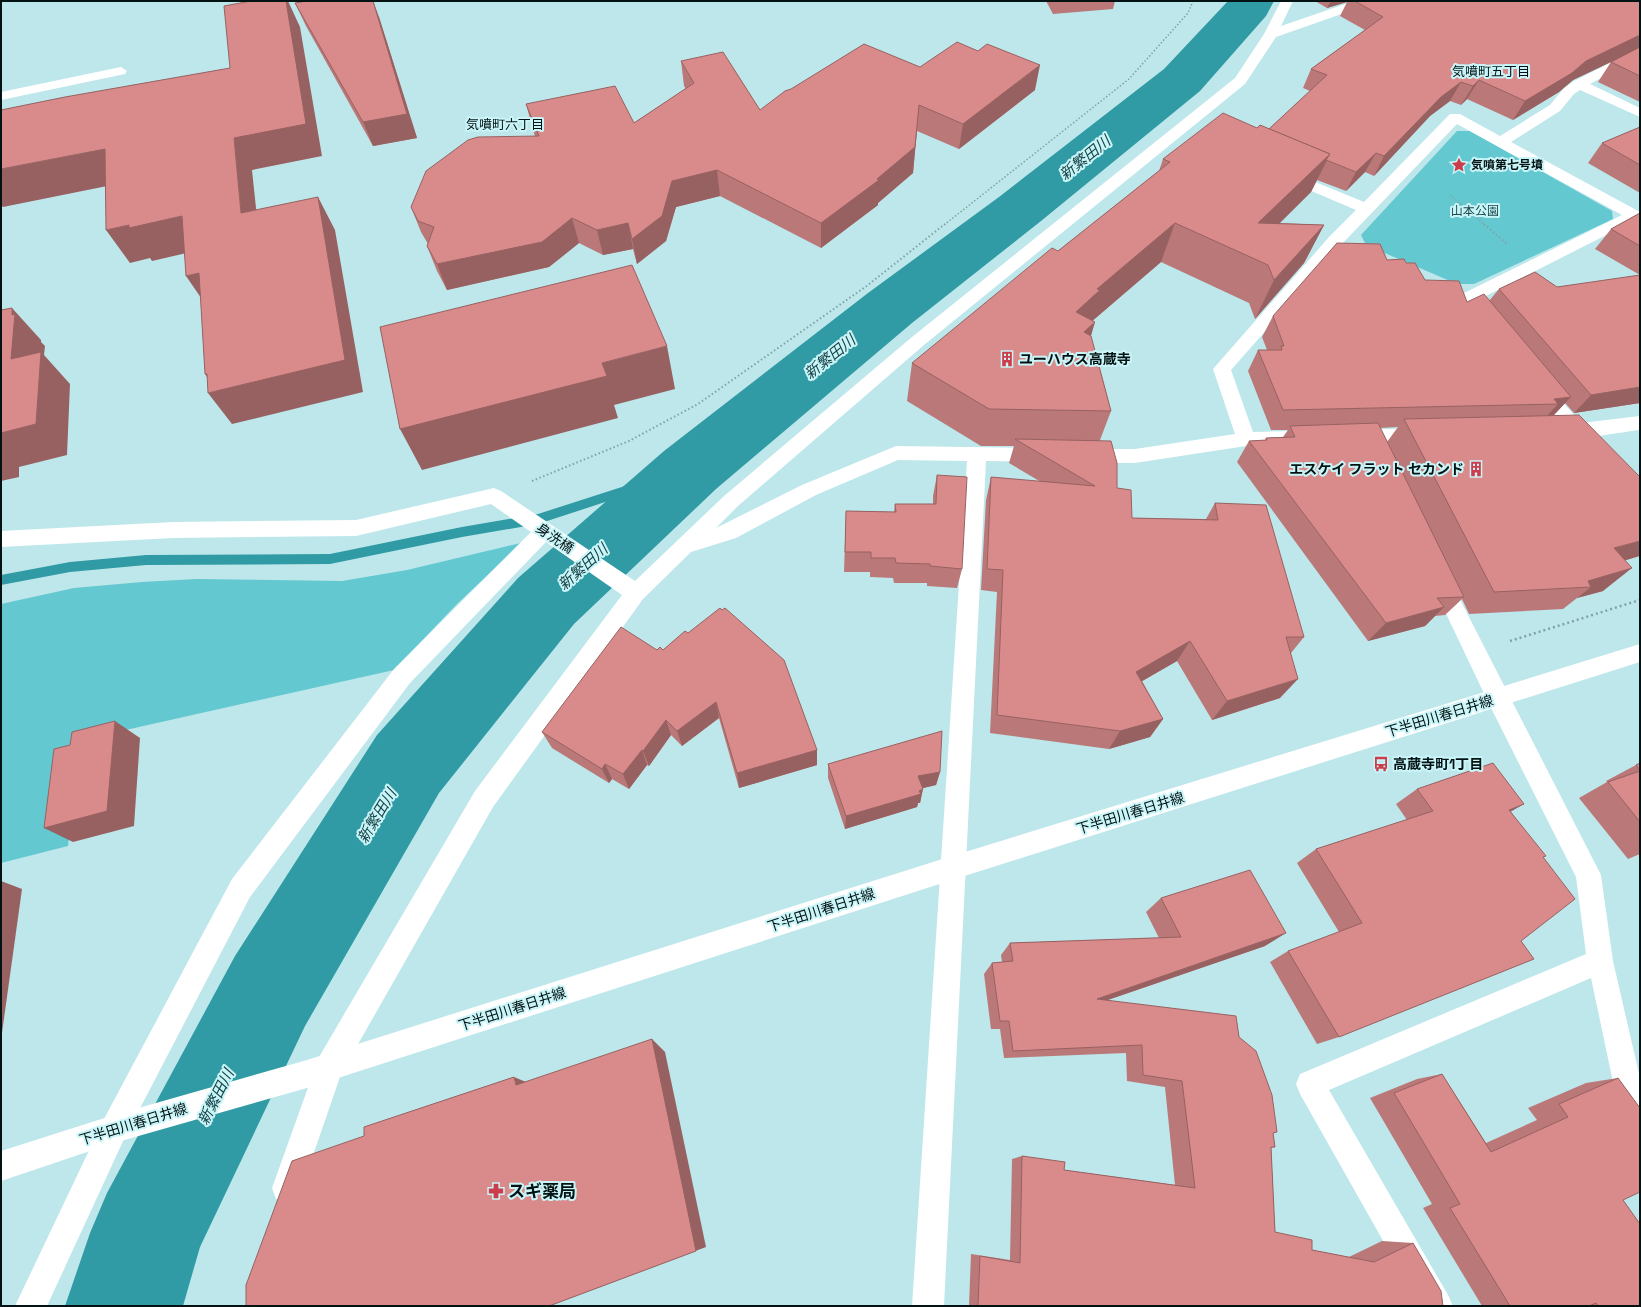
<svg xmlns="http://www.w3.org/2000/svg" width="1641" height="1307" viewBox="0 0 1641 1307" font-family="'Space Grotesk','Noto Sans JP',sans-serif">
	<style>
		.green { fill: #63c8d0 }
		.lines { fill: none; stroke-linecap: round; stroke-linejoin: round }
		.stream { fill: #309ba4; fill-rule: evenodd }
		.river { fill: #309ba4; fill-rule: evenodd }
		.path-far2 { stroke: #81a2a5; stroke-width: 1.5; stroke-dasharray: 1.5 2; stroke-linecap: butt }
		.path-far1 { stroke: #81a2a5; stroke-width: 2; stroke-dasharray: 1.5 2.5; stroke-linecap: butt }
		.path { stroke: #81a2a5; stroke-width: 2.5; stroke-dasharray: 2 3; stroke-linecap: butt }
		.lane { fill: #fff; fill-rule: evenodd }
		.street { fill: #fff; fill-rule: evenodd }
		.secondary { fill: #fff; fill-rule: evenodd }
		.wall { fill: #bb7878; fill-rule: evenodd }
		.shaded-wall { fill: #986161 }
		.building { fill: #d98b8b; stroke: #986161 }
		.labels { text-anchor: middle; stroke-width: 4; stroke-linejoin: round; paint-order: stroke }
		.far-poi-label { font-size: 12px; font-weight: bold; fill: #031213; stroke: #caf5f8; text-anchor: start }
		.far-park-label { font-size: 12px; fill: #1b494d; stroke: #caf5f8 }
		.far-neighbourhood-label { font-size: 13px; fill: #031213; stroke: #caf5f8 }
		.poi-label { font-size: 14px; font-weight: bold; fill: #031213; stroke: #caf5f8; text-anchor: start }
		.street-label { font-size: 14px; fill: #031213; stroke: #caf5f8 }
		.water-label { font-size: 15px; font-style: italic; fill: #144347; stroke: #caf5f8 }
		.near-poi-label { font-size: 17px; font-weight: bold; fill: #031213; stroke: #caf5f8; text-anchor: start }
	</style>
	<rect width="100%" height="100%" fill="#bde7eb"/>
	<!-- green -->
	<g class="green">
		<polygon points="1457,131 1470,131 1612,211 1613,219 1474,284 1457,284 1366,245 1361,235"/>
		<polygon points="525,542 516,548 456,605 394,670 81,740 68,846 1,863 1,604 74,588 142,582 196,579 342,581 407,570"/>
	</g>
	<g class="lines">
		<!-- stream -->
		<polygon class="stream" points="690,465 694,467 696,470 694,473 538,524 462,537 330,564 146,565 70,572 1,585 1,575 70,562 146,555 330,554 462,527 538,514"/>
		<!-- river -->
		<polygon class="river" points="1228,1 1274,1 1266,16 1200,91 1041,221 912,323 716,489 574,624 439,793 305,1026 200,1247 183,1306 65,1306 90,1233 107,1193 235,956 377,735 518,578 664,451 868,293 999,197 1164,69"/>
		<!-- path-far2 -->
		<g class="path-far2">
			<polyline points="1450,195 1485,225"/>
			<polyline points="944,225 1129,79 1188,13 1193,1"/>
		</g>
		<!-- path-far1 -->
		<g class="path-far1">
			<polyline points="1484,224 1507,244"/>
			<polyline points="532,481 629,441 698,404 868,285 945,224"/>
		</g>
		<!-- path -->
		<polyline class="path" points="1510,641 1640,600"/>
		<!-- lane -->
		<polygon class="lane" points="121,67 127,71 125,74 1,100 1,92"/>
		<!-- street -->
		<g class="street">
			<polygon points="1281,1 1293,1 1281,26 1354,1 1372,1 1370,4 1276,37 1245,84 924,345 738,506 716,528 802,485 896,446 1041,448 1048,450 1051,455 1048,460 1041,462 986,461 944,1306 912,1306 967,461 898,460 816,495 736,538 691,552 643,599 493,807 341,1074 298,1199 287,1203 276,1199 272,1188 319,1057 475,791 622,595 546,542 410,683 250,897 124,1139 47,1306 15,1306 104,1119 232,879 394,669 531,532 491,504 356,536 173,538 1,547 1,531 173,522 356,520 494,488 501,491 635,581 724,496 912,337 1235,78 1264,34"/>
			<polygon points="1640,48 1640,57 1590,84 1640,108 1640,117 1580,90 1574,94 1560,111 1511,142 1640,212 1640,223 1634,221 1472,303 1466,305 1460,303 1458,299 1460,295 1622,215 1457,124 1341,245 1231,370 1253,432 1295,431 1302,433 1304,438 1302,443 1295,445 1246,446 1135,463 1085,463 1078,461 1075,456 1078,451 1085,449 1135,449 1235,434 1213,369 1329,237 1356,210 1281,178 1278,175 1281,172 1291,172 1364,202 1450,114 1460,114 1500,136 1550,105 1564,88 1574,81"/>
			<path d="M1540,382L1546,383L1581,423L1640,416V430C1621,432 1573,442 1557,437L1555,432L1557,427L1562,426L1531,388L1534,383Z"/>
			<polygon points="1421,428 1428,430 1430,435 1428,440 1421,442 1356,444 1349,442 1347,437 1349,432 1356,430"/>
			<polygon points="1440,571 1447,574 1601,875 1613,961 1640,1078 1640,1129 1630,1125 1617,1101 1591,978 1329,1090 1448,1295 1453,1306 1420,1306 1300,1094 1296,1084 1300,1074 1586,954 1576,877 1489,704 1430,580 1433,574"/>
		</g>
		<!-- secondary -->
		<polygon class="secondary" points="1640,644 1640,662 952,880 307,1088 114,1143 1,1181 1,1151 114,1115 307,1060 952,856"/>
	</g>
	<!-- wall -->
	<g class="wall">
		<polygon points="1046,1 1115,1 1113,9 1053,14"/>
		<polygon points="1315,1 1640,1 1640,102 1598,82 1611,62 1628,54 1573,80 1559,92 1513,120 1467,99 1461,105 1450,101 1430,116 1374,176 1365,172 1346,191 1317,180 1311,192 1279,223 1324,225 1304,263 1255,319 1249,303 1161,262 1093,320 1091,336 1111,411 1100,440 1117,488 1132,518 1206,519 1215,503 1304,637 1291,653 1280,698 1212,720 1177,661 1142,681 1163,719 1150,737 1109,749 990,733 997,592 981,590 986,500 991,477 1041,482 1009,463 1014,446 981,446 907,401 912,363 1058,251 1159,171 1163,159 1257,128 1269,129 1310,91 1303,88 1311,69 1365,30 1340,16 1347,2 1327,8"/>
		<polygon points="295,3 379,17 417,138 373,146 306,26"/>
		<polygon points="681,61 760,110 920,67 1035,90 959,149 917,131 913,173 878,203 878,205 821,248 720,196 676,207 666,241 637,264 633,249 603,255 579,243 549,267 447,290 437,271 427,246 428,244 421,232 411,207 535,136 533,130 526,104 634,123 686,89 684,86"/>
		<polygon points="1640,127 1640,193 1588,163 1602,143"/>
		<polygon points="1640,213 1640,275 1595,249 1611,229"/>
		<path d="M1387,260L1406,263L1425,280L1467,302L1489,301L1499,289L1557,287L1640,403L1574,413L1565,403L1554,415L1625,561L1603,591L1577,598L1563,609L1469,614L1462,599L1445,615L1435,616L1425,626L1368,641L1237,462L1249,441L1265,440L1266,438L1283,437L1288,430H1271L1248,371L1258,350H1267L1262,337L1273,316ZM1398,427L1387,442L1380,428Z"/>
		<polygon points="937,475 962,569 957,588 927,586 927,583 894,583 893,578 870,577 870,572 844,572 846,511 894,512 895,504 933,504 933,496"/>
		<polygon points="657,650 663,650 817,750 817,765 739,788 719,718 682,746 671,735 649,766 647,765 629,789 612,779 609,783 552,748 542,732"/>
		<polygon points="1640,763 1640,854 1628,859 1579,798 1607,782 1606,781 1636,765"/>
		<polygon points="828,764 940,772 936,785 923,788 920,803 918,803 917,807 845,829 828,778"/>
		<polygon points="1417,789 1511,812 1543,857 1339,1037 1317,1044 1270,962 1288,951 1339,932 1297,863 1316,849 1407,820 1396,804"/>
		<polygon points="1161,898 1265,946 1108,1000 1239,1037 1277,1132 1273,1133 1275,1147 1271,1148 1275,1232 1312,1250 1349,1257 1382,1241 1413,1243 1443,1306 969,1306 971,1254 1010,1260 1012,1159 1022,1156 1064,1170 1175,1185 1165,1087 1127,1081 1126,1053 1004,1058 1000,1029 991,1029 984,974 992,963 1002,962 1001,955 1010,943 1159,938 1146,912"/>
		<polygon points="1442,1074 1486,1143 1537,1120 1528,1108 1586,1083 1618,1078 1623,1200 1640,1306 1482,1306 1423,1208 1432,1204 1370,1098 1417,1079"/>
	</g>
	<!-- shaded-wall -->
	<g class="shaded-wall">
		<polygon points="286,1 288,1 300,27 322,156 252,170 260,246 241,213 234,138"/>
		<polygon points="373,1 379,17 417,138 373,146 363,122"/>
		<polygon points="1331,1 1347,1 1347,2 1327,8"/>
		<polygon points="1640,35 1640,48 1573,80 1559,92 1513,120 1525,101 1586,61"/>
		<polygon points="1040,65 1035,90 959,149 963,124"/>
		<polygon points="1479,80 1467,99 1461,105 1473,86"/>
		<polygon points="1461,82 1450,101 1430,116 1374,176 1384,156 1441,97"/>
		<polygon points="919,105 913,173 878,203 878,205 821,248 821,223 877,179"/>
		<polygon points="105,149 127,182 3,207 1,205 1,169"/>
		<polygon points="1376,153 1365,172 1346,191 1356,172"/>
		<polygon points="1330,154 1311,192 1247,256 1258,223"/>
		<polygon points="717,170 720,196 676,207 666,241 637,264 632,239 672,181"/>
		<polygon points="318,197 335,230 363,392 232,424 208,393 217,391 205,374"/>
		<polygon points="182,216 204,249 152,261 150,258 130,263 106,230 129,225"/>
		<polygon points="572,218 579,243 549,267 447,290 437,264"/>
		<polygon points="628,223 633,249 603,255 597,230"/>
		<polygon points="1175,223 1161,262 1090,323 1095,322 1084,360 1076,312 1097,289"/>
		<polygon points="1324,225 1304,263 1255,319 1274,280"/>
		<polygon points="199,273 208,308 186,276"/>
		<polygon points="12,308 41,340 41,342 45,346 44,355 70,384 67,455 19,467 19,477 1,481 1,433 11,359"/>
		<polygon points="667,346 675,389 614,405 618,418 422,470 400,429 602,363"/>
		<polygon points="1640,387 1640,403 1574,413 1591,395"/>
		<polygon points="1571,397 1552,417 1545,418 1558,404 1554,399"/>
		<polygon points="1640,541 1640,556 1586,572 1614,548"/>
		<polygon points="1632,568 1603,591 1577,598 1591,587 1588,581"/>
		<polygon points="1444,607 1425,626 1368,641 1386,623"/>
		<polygon points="1190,641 1177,661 1125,691 1136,672"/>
		<polygon points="1298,679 1280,698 1212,720 1227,701"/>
		<polygon points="716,702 719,718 682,746 677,731"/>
		<polygon points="1163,719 1150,737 1109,749 1120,731"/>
		<polygon points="666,720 671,735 649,766 643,751"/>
		<polygon points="115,721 140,738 134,826 73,842 44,828"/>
		<polygon points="642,750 647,765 629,789 623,774"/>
		<polygon points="817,750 817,765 739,788 737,773"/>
		<polygon points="605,764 612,779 609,783 602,769"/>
		<polygon points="940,772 936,785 915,790 918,776"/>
		<polygon points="923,789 920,803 918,803 917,807 845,829 846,816"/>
		<polygon points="1524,804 1498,819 1509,810"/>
		<polygon points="1,881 22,889 1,1040"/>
		<polygon points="1286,933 1265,946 1084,1008 1097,999"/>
		<polygon points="652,1039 665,1052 706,1247 549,1306"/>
		<polygon points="514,1077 538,1087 516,1085"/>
	</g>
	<!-- building -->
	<g class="building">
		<polygon points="251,1 286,1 306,124 234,138 241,213 318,197 345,360 208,393 207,374 205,374 199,273 186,276 182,216 129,228 129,225 106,230 105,149 1,169 1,110 65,97 230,68 224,6"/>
		<polygon points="306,1 373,1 407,114 363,122 295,3"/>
		<polygon points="1355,1 1640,1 1640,35 1586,61 1572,73 1525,101 1479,80 1473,86 1461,82 1441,97 1384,156 1376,153 1356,172 1326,160 1330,154 1269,129 1327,75 1311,69 1383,17"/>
		<polygon points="957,42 978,51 987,44 1040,65 963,124 919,105 915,147 877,179 879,180 821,223 717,170 672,181 662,216 632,239 628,223 597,230 572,218 542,242 437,264 427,246 434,227 418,221 411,207 426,171 468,140 478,137 539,136 526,104 615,86 634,123 694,83 681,61 723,52 760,110 785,91 791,89 864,44 920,67"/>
		<polygon points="1640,47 1640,76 1611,62"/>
		<polygon points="1223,113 1257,128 1260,125 1330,154 1258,223 1324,225 1274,280 1268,265 1175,223 1097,289 1100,290 1076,312 1095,322 1084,332 1091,336 1111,411 989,409 912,363 1052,248 1058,251 1170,162 1163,159"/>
		<polygon points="1640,127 1640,165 1602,143"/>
		<polygon points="1640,213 1640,246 1611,229"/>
		<polygon points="1337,243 1380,244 1387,260 1404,259 1406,263 1415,263 1425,280 1459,281 1467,302 1484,294 1571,397 1554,399 1558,404 1283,410 1258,350 1282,350 1281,346 1284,346 1273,316"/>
		<polygon points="632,265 667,346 602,363 607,376 400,429 380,327"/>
		<polygon points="1535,272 1557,287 1640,275 1640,387 1591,395 1499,289"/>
		<polygon points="12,308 12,315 15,314 11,359 41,352 36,424 1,433 1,310"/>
		<polygon points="1579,415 1640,477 1640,541 1614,548 1632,568 1588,581 1591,587 1494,592 1404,419"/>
		<polygon points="1378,423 1464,597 1437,598 1444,607 1386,623 1249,441 1267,440 1266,438 1295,437 1290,426"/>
		<polygon points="1015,439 1111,441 1117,463 1117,488 1131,490 1132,518 1218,520 1215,503 1266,505 1304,637 1286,637 1298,679 1227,701 1190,641 1136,672 1163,719 1120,731 997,715 1003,570 987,569 991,477 1095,486"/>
		<polygon points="937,475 967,477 962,569 930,566 930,564 896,563 895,558 871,558 871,552 845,552 846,511 896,512 895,504 936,504"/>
		<polygon points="720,608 722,610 725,608 784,660 817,750 737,773 716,702 677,731 666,720 643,751 642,750 623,774 605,764 602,769 542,732 621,627 657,650 660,647 663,650 685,631 688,633"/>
		<polygon points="115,721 107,811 44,828 54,749 70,745 72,732"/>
		<polygon points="942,731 940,772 918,776 923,789 919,791 921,794 846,816 828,764"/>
		<polygon points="1493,763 1524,804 1509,810 1546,856 1543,857 1575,899 1521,941 1534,959 1339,1037 1288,951 1362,923 1316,849 1433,811 1417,789"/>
		<polygon points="1640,763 1640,770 1636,765"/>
		<polygon points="1640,771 1640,822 1608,782"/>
		<polygon points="1250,870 1286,933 1097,999 1236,1016 1239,1037 1256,1051 1272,1095 1277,1132 1273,1133 1275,1147 1271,1147 1275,1232 1312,1240 1312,1250 1374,1262 1413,1243 1441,1291 1443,1306 978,1306 980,1256 1020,1263 1022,1156 1065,1162 1064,1170 1195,1188 1182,1081 1143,1075 1142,1045 1013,1051 1009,1021 1000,1021 992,963 1013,961 1010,943 1181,937 1161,898"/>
		<polygon points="652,1039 696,1251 549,1306 246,1306 246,1285 292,1161 364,1136 364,1127 514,1077 516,1085"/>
		<polygon points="1442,1074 1491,1152 1568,1117 1559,1104 1618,1078 1640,1108 1640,1192 1623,1200 1640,1224 1640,1306 1599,1306 1596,1303 1589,1306 1510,1306 1450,1208 1460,1204 1394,1093"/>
	</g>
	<!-- icons -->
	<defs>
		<g id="sight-bare" transform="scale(1.2)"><path d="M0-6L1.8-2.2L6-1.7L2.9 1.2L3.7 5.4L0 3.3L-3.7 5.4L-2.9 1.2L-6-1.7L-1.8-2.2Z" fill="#cc3c4a" stroke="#caf5f8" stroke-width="2.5" paint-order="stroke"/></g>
		<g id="building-bare" transform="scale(1.2)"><path d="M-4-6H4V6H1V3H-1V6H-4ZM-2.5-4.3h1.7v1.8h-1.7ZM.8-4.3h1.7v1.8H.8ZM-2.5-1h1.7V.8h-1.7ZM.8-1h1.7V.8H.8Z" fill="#cc3c4a" stroke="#caf5f8" stroke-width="2.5" paint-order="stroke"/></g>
		<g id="bus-bare" transform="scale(1.2)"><path d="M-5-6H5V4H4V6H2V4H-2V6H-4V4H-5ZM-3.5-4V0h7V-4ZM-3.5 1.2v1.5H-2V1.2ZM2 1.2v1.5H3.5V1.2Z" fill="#cc3c4a" stroke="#caf5f8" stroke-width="2.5" paint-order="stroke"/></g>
		<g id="pharmacy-bare" transform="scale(1.2)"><path d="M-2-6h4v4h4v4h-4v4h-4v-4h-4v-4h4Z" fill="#cc3c4a" stroke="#caf5f8" stroke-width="2.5" paint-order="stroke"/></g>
	</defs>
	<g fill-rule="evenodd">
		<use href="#sight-bare" x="1459" y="165"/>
		<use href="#building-bare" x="1007" y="359"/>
		<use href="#building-bare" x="1476" y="469"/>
		<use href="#bus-bare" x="1381" y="764"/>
		<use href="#pharmacy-bare" x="496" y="1191"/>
	</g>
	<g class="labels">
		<!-- far-poi labels -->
		<g class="far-poi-label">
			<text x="1471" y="169">気噴第七号墳</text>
		</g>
		<!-- far-park labels -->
		<g class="far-park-label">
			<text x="1475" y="215">山本公園</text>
		</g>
		<!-- far-neighbourhood labels -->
		<g class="far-neighbourhood-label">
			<text x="1491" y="76">気噴町五丁目</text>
			<text x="505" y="129">気噴町六丁目</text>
		</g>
		<!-- poi labels -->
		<g class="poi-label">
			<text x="1019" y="364">ユーハウス高蔵寺</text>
			<text x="1464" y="474" text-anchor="end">エスケイ フラット セカンド</text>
			<text x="1393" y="769">高蔵寺町1丁目</text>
		</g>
		<!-- street labels -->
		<g class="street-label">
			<text transform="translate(555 538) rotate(34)" y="5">身洗橋</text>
			<text transform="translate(1439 716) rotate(-17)" y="5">下半田川春日井線</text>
			<text transform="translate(1130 813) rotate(-17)" y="5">下半田川春日井線</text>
			<text transform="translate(821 910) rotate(-18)" y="5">下半田川春日井線</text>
			<text transform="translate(512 1009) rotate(-18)" y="5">下半田川春日井線</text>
			<text transform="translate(133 1124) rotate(-17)" y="5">下半田川春日井線</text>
		</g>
		<!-- water labels -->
		<g class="water-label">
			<text transform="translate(1085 158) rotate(-39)" y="5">新繁田川</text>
			<text transform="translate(830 357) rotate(-39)" y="5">新繁田川</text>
			<text transform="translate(583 567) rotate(-42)" y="5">新繁田川</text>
			<text transform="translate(377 816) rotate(-59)" y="5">新繁田川</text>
			<text transform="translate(216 1097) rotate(-63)" y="5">新繁田川</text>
		</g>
		<!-- near-poi labels -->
		<g class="near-poi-label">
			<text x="508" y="1197">スギ薬局</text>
		</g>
	</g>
	<!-- border -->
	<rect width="1641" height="1307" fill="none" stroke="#031213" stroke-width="4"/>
</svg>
